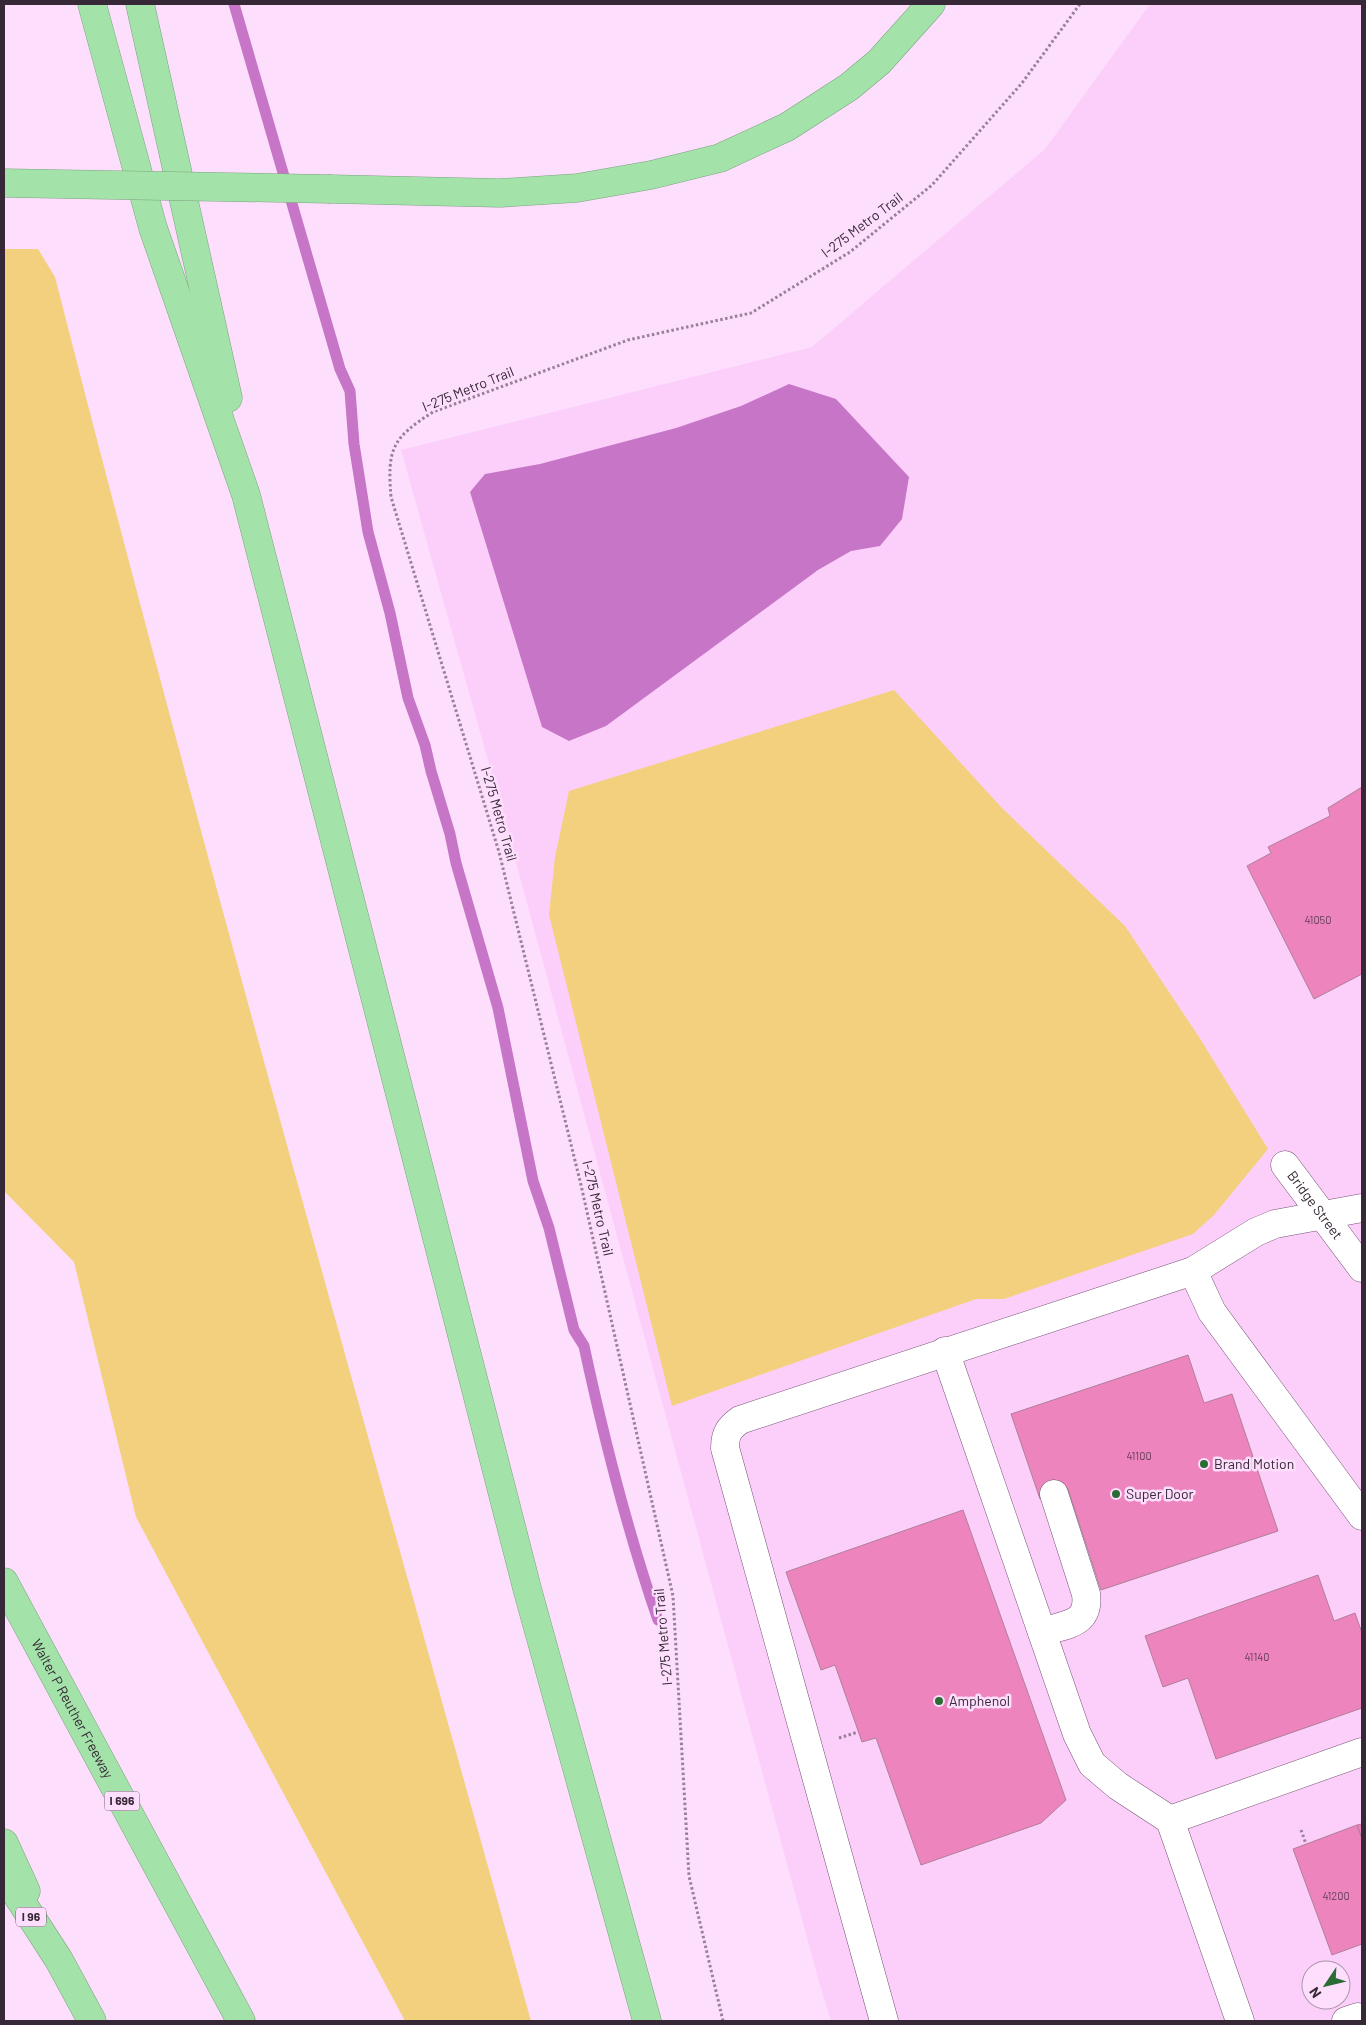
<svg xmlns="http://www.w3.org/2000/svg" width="1366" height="2025" viewBox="0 0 1366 2025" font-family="Barlow,sans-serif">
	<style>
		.built { fill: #fccffb; fill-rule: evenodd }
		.green { fill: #f3d07d }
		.water { fill: #c776c7 }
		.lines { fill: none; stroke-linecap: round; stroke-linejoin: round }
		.stream { stroke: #c776c7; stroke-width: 11 }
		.building { fill: #ed84be; stroke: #af8098 }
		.minor-casing { stroke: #755475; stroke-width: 29 }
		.highway-casing { stroke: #7da281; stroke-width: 29 }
		.path { stroke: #988197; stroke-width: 3; stroke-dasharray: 2.5 2.5; stroke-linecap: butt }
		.minor { stroke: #fff; stroke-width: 28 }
		.highway { stroke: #a3e3a9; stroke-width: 28 }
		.highway-bridge-casing { stroke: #7da281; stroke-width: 29; stroke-linecap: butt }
		.highway-bridge { stroke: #a3e3a9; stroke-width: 28 }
		.poi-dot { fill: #2b6c35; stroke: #fedefd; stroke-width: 2 }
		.labels { text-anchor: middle; stroke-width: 5; stroke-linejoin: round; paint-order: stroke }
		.number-label { font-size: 11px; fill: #643f58 }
		.shield { fill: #fedefd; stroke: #725f72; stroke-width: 1 }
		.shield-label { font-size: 12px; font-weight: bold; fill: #362836 }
		.street-label { font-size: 14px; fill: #362836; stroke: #fedefd }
		.poi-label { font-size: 14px; fill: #362836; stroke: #fedefd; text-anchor: start }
	</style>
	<rect width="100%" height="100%" fill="#fedefd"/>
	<!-- built -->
	<path class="built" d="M1150,4H1362V2021H831L819,1982L498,796L401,450L812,347L1045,149ZM1311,1970H1341V2000H1311Z"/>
	<!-- green -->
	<g class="green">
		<path d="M4,249H38L55,277C204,861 370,1441 531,2021H405L136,1517L74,1262L4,1191Z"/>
		<polygon points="894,690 1002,808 1125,926 1199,1037 1268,1149 1214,1215 1193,1234 1004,1299 976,1299 672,1406 549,915 555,857 569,791"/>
	</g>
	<!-- water -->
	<polygon class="water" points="789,384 836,399 909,477 902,519 880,546 851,551 818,570 606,726 569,741 542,727 470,492 485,474 540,464 676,428 741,406"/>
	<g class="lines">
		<!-- stream -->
		<path class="stream" d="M234,4L340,369L350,391L354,444L368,532L390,613L408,698L425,745L431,771L450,834L456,863L498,1008L533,1181L549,1228L574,1330L584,1346C604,1439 627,1530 658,1620"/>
	</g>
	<!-- building -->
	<g class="building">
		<polygon points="1362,787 1362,974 1314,999 1247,866 1271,853 1268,847 1330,816 1328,808"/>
		<polygon points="1188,1355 1204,1403 1232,1394 1278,1531 1101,1590 1068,1489 1040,1499 1011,1414"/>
		<polygon points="963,1510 1066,1800 1041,1823 921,1865 876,1738 862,1742 835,1665 821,1670 786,1572"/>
		<polygon points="1318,1575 1334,1621 1355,1613 1362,1633 1362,1708 1216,1759 1188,1678 1163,1687 1145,1636"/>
		<polygon points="1362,1824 1362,1839 1357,1825"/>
		<polygon points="1357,1825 1362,1839 1362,1944 1332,1955 1293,1849"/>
	</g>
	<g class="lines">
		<!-- minor casing -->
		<g class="minor-casing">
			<g id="minor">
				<path id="s1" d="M1285,1165L1362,1268"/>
				<polyline points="1193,1271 1212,1312 1362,1516"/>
				<polyline points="945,1351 1077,1734 1092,1764 1118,1786 1170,1820 1240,2021"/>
				<path d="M1042,1632C1066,1624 1090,1625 1086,1594L1054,1494"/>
				<polyline points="1170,1820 1362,1752"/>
				<path d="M884,2021L725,1448C725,1434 729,1428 740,1420L1193,1271L1256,1232L1275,1224L1362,1208"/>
				<polyline points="1346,2021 1358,2017 1359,2021"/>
			</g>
		</g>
		<!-- highway casing -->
		<g class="highway-casing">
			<g id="highway">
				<polyline points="92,4 153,228 246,495 528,1592 647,2021"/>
				<polyline points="140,4 228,398"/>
				<polyline points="331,189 500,193 577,188 651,175 720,158 787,127 849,87 879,62 931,4"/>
				<path id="s2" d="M4,1582L241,2021"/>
				<polyline points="4,1843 26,1891"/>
				<polyline points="4,1875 59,1960 92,2021"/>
			</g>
		</g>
		<!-- path -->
		<g class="path">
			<polyline points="1361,1629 1362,1628"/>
			<polyline points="839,1738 858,1732"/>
			<polyline points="1301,1830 1306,1844"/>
			<path d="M723,2021L689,1876L673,1596L581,1185L499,852L391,497C387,449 392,438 433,412L628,340L751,313L850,252L932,185L1022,83L1080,4"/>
		</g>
		<!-- minor -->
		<use href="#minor" class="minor"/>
		<!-- highway -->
		<use href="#highway" class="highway"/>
		<!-- highway-bridge casing -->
		<g class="highway-bridge-casing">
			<polyline id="highway-bridge" points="4,183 331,189"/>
		</g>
		<!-- highway-bridge -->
		<use href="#highway-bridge" class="highway-bridge"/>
	</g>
	<!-- markers -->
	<g class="poi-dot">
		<circle cx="1204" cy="1464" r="5"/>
		<circle cx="1116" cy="1494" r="5"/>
		<circle cx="939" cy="1701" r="5"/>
	</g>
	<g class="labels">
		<!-- number labels -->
		<g class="number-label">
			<text x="1318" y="924">41050</text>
			<text x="1139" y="1460">41100</text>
			<text x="1257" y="1661">41140</text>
			<text x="1336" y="1900">41200</text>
		</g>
		<!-- shield labels -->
		<g class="shield">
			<rect x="104.5" y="1791.5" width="35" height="19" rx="4"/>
			<rect x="16" y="1907.5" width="30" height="19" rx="4"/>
		</g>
		<g class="shield-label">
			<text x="122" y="1805">I 696</text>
			<text x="31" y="1921">I 96</text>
		</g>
		<!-- street labels -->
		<g class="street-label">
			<text transform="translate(862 225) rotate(-37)" y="5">I-275 Metro Trail</text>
			<text transform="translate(468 389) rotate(-22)" y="5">I-275 Metro Trail</text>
			<text transform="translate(499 814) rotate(74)" y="5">I-275 Metro Trail</text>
			<text dy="5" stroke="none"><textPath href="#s1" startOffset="50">Bridge Street</textPath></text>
			<text transform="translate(598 1208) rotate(77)" y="5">I-275 Metro Trail</text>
			<text transform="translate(663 1637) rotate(-95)" y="5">I-275 Metro Trail</text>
			<text dy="5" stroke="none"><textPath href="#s2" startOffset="144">Walter P Reuther Freeway</textPath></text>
		</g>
		<!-- poi labels -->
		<g class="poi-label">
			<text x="1214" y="1469">Brand Motion</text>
			<text x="1126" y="1499">Super Door</text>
			<text x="949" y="1706">Amphenol</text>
		</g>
	</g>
	<!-- border -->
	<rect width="1366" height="2025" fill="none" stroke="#362836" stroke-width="10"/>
	<!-- north arrow -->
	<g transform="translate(1326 1985) rotate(235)"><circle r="24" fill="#fedefd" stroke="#ae95ad"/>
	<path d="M0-4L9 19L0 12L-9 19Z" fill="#2b6c35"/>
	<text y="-8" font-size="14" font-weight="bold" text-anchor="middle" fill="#362836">N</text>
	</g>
</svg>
